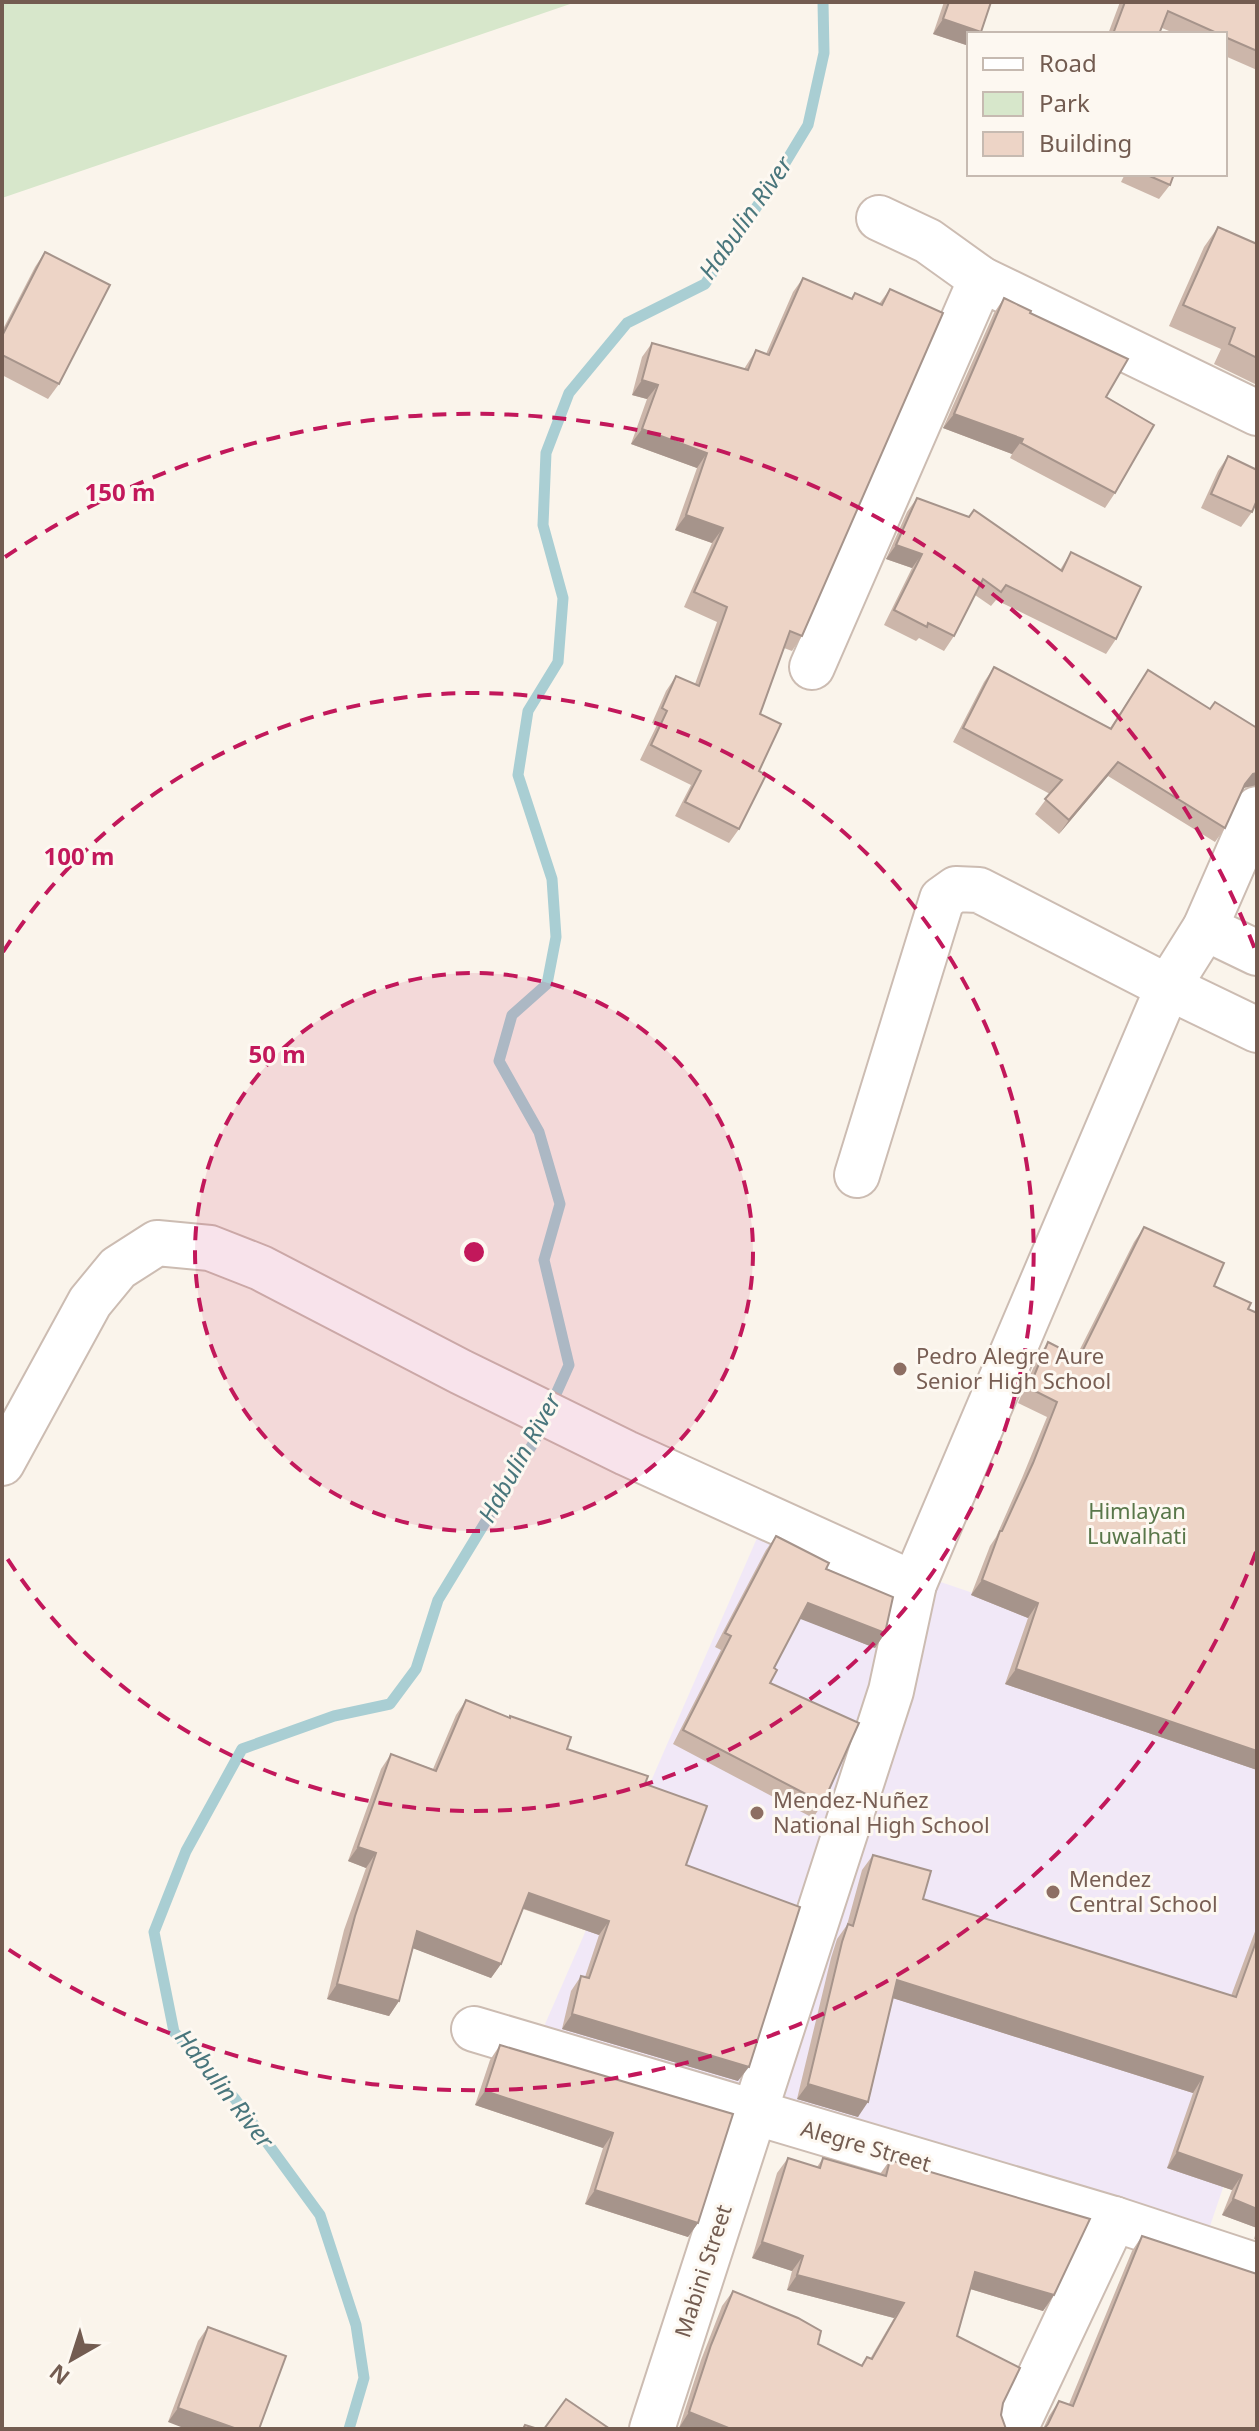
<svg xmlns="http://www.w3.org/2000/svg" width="1259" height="2431" viewBox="0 0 1259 2431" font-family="'Noto Sans',sans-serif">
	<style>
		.education { fill: #f1e8f7 }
		.green { fill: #d7e7cb }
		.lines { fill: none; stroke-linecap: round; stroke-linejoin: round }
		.stream { stroke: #a9ced3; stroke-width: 11 }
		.minor-casing { stroke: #ccbcb2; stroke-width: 48 }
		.minor { stroke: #fff; stroke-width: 44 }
		.wall { fill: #ccb6aa }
		.shaded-wall { fill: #a6948b }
		.building { fill: #edd4c6; stroke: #a6948b; stroke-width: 2 }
		.ring { fill: none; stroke: #c2185b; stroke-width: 4; stroke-dasharray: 14 10 }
		.education-dot { fill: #8d6e63; stroke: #fdf8f1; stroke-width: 3 }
		.labels { text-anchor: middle; stroke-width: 6; stroke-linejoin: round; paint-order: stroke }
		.education-label { font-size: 22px; fill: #785e54; stroke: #fdf8f1; text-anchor: start }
		.park-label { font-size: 22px; fill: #59774a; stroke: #fdf8f1 }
		.street-label { font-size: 22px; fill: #735c51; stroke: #fdf8f1 }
		.water-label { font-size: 24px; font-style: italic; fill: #49767c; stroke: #fdf8f1 }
		.centre { fill: #c2185b; stroke: #fdf8f1; stroke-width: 4 }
		.ring-label { font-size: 24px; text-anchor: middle; font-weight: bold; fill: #c2185b; stroke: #fdf8f1; stroke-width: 6; stroke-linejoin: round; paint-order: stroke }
	</style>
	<rect width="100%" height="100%" fill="#faf4eb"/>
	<!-- education -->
	<polygon class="education" points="764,1522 973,1593 1257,1695 1257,2088 1210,2226 539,2038"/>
	<!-- green -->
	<polygon class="green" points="2,2 576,2 2,198"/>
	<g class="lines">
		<!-- stream -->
		<g class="stream">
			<polyline points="551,1405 569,1365 544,1260 560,1204 539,1132 499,1061 512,1015 547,984 556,937 552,879 518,775 528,711 558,662 563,598 543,525 546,453 569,393 627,323 705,284 776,178 808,125 824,53 823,2"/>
			<polyline points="349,2429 364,2378 356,2325 320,2215 235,2099 174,2032 154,1932 186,1851 242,1749 334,1716 390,1704 416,1669 438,1600 534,1442 544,1421"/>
		</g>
		<!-- minor casing -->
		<g class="minor-casing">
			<g id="minor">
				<polyline points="879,218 928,241 981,279 1257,413"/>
				<polyline points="812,667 981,279"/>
				<polyline points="1257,809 1205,928 1168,987 1257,1030"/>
				<polyline points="1205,928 1257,953"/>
				<polyline points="2,1463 90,1302 118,1268 157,1243 210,1248 261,1268 461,1372 626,1453 914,1584"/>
				<polyline points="474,2029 1114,2219 1257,2266"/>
				<polyline points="652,2429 891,1691 914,1584 1168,987 979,890 956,889 942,899 857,1175"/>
				<polyline points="1015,2429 1114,2219"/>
			</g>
		</g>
		<!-- minor -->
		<use href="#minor" class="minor"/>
	</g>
	<!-- wall -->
	<g class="wall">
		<polygon points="944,2 991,2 981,32 980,34 969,34 969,46 933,34"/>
		<polygon points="1120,2 1257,2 1257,70 1225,56 1225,34 1176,34 1162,28 1159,34 1108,34"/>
		<polygon points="1125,174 1174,174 1170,185 1159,199 1121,182"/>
		<polygon points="1218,227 1257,244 1257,385 1214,364 1221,349 1169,326 1204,247"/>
		<polygon points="45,252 59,384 48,399 2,375 2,331 35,267"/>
		<polygon points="803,278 851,299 855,293 879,304 890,289 802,636 792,651 784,648 760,714 759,771 739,829 729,843 675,816 691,785 640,760 657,725 652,723 666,691 676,676 695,684 717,622 684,607 712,543 675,530 697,468 631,444 647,399 632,395 642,357 652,343 744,369 756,350 766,354 793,292"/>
		<polygon points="1004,298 1030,313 1106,397 1115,493 1105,508 1010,458 1012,454 943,428 994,313"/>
		<polygon points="1228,456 1252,512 1241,527 1201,508 1218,471"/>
		<polygon points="917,498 1060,570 1071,552 1116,639 1106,654 996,600 991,606 975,595 954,636 944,651 919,638 916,641 884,625 912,568 886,559 907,512"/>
		<polygon points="994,667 1110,728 1148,670 1210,709 1257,728 1257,785 1243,788 1225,828 1215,842 1108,776 1059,834 1035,814 1050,794 953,742 984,682"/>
		<polygon points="1144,1227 1214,1286 1248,1309 1257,1313 1257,1770 1005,1684 1028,1618 971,1595 990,1546 996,1537 1022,1478 1047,1417 1018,1403 1038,1357 1048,1342 1076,1357 1134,1242"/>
		<polygon points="776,1536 826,1569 885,1633 875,1648 800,1618 774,1668 770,1683 823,1803 813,1818 673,1744 721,1650 715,1647 766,1550"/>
		<polygon points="466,1700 567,1749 645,1784 686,1865 738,2081 562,2029 571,1991 581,1976 585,1977 599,1935 523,1909 501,1964 491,1978 413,1948 399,2001 389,2016 327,1999 344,1930 366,1868 348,1861 381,1769 391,1754 433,1769 456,1715"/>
		<polygon points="873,1855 923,1899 1231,1996 1257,1926 1257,2228 1222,2215 1232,2190 1167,2168 1193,2093 893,1998 858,2117 797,2099 831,1958 837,1939 847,1925 862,1870"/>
		<polygon points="500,2045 733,2114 698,2223 688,2237 585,2204 603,2148 475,2105 490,2060"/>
		<polygon points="788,2158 817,2167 823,2158 880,2174 890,2160 1054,2295 1043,2311 970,2289 957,2336 1003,2403 1001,2415 1006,2429 682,2429 679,2428 701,2360 722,2306 733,2291 818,2344 861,2365 867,2357 870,2359 894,2318 787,2290 792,2271 752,2258 777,2173"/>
		<polygon points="1257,2229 1257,2240 1254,2239"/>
		<polygon points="1142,2236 1257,2429 1043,2429 1049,2416 1059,2401 1069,2404 1132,2251"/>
		<polygon points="208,2327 286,2356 168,2422 198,2341"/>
	</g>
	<!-- shaded-wall -->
	<g class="shaded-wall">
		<polygon points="943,19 981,32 980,34 969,34 969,46 933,34"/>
		<polygon points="642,380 658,385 647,399 632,395"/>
		<polygon points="954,414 1023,439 1012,454 943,428"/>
		<polygon points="642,429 707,453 697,468 631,444"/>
		<polygon points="686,515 723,528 712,543 675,530"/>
		<polygon points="896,545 922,554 912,568 886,559"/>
		<polygon points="1118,762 1108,776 1059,834 1069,820"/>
		<polygon points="1257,773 1257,785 1243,788 1245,784 1253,774"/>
		<polygon points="982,1580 1038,1603 1028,1618 971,1595"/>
		<polygon points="808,1603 885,1633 875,1648 798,1618"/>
		<polygon points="1016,1669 1257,1751 1257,1770 1005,1684"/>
		<polygon points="358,1847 376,1853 366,1868 348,1861"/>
		<polygon points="529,1893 609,1921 599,1935 519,1907"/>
		<polygon points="417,1931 501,1964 491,1978 407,1946"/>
		<polygon points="897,1980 1203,2077 1193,2093 886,1996"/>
		<polygon points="337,1984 399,2001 389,2016 327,1999"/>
		<polygon points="572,2014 749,2067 738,2081 562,2029"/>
		<polygon points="808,2084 868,2102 858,2117 797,2099"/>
		<polygon points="485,2091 613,2133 603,2148 475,2105"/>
		<polygon points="1177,2152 1242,2175 1232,2190 1167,2168"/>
		<polygon points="595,2190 698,2223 688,2237 585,2204"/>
		<polygon points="1233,2199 1257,2209 1257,2228 1222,2215"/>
		<polygon points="762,2242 803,2256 792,2271 752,2258"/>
		<polygon points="975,2272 1054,2295 1043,2311 964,2287"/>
		<polygon points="797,2275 904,2303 894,2318 787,2290"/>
		<polygon points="178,2408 237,2429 186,2429 168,2422"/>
		<polygon points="689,2412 731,2429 682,2429 679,2428"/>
	</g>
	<!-- building -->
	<g class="building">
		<polygon points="949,2 991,2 981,32 943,19"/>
		<polygon points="1125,2 1257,2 1257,51 1225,37 1225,34 1219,34 1168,11 1159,34 1113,34"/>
		<polygon points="1145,174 1174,174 1170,185"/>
		<polygon points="1218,227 1257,244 1257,358 1229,344 1235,328 1183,305"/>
		<polygon points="45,252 110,285 59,384 2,355 2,336"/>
		<polygon points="803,278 852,299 855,293 882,305 890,289 943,313 802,636 790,631 760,714 781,724 759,771 766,775 739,829 685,802 701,771 651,745 667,711 662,708 676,676 699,686 727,607 694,592 723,528 686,515 707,453 642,429 658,385 642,380 652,343 748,370 756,350 769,355"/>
		<polygon points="1004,298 1031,311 1030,313 1128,359 1106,397 1154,425 1115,493 1021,443 1023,439 954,414"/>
		<polygon points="1228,456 1257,470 1257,500 1252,512 1211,494"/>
		<polygon points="917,498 969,517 974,510 1062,571 1071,552 1141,587 1116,639 1006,585 1001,592 983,579 954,636 928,623 927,627 894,610 922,554 896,545"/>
		<polygon points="994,667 1111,729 1148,670 1210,709 1215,702 1257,728 1257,773 1253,774 1245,784 1225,828 1118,762 1069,820 1045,799 1062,780 963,728"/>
		<polygon points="1144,1227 1224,1263 1214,1286 1251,1303 1248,1309 1257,1313 1257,1751 1016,1669 1038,1603 982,1580 1000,1531 1002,1531 1033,1463 1057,1402 1029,1388 1048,1342 1077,1357 1080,1351 1082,1352"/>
		<polygon points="776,1536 829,1563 826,1569 893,1597 885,1633 808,1603 774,1668 777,1670 770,1683 859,1723 823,1803 683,1730 731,1636 725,1633"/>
		<polygon points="466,1700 510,1718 510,1716 571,1737 567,1749 648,1776 645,1784 707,1806 686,1865 800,1907 749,2067 572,2014 581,1976 589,1978 609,1921 529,1893 501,1964 417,1931 399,2001 337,1984 355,1916 376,1853 358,1847 391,1754 436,1771"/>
		<polygon points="873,1855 931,1871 923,1899 1236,1997 1257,1939 1257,2209 1233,2199 1242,2175 1177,2152 1203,2077 897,1980 868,2102 808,2084 842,1942 848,1924 853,1926"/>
		<polygon points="500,2045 733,2114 698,2223 595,2190 613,2133 485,2091"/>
		<polygon points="788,2158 820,2168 823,2158 886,2176 890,2160 1090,2219 1054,2295 975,2272 957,2336 1020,2368 1003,2403 1001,2415 1006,2429 731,2429 689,2412 711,2345 733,2291 798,2318 821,2331 818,2344 862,2366 867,2357 872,2359 904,2303 797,2275 803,2256 762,2242"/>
		<polygon points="1142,2236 1257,2274 1257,2429 1044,2429 1048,2424 1059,2401 1073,2406"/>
		<polygon points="208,2327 286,2356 259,2429 237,2429 178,2408"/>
		<polygon points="566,2399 610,2429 544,2429"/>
		<polygon points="525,2425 538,2429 523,2429"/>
	</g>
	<!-- distance rings -->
	<circle cx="474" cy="1252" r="279" fill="#c2185b" fill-opacity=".12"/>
	<g class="ring">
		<circle cx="474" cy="1252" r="279"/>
		<path d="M3 952A559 559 0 1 1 3 1552"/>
		<path d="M1256 1552A838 838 0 0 1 5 1947M5 557A838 838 0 0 1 1256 952"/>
	</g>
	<!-- markers -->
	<g class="education-dot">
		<circle cx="900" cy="1369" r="8"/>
		<circle cx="757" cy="1813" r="8"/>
		<circle cx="1053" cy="1892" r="8"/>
	</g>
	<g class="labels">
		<!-- education labels -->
		<g class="education-label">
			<text x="916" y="1364">Pedro Alegre Aure<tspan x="916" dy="25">Senior High School</tspan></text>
			<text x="773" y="1808">Mendez-Nuñez<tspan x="773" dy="25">National High School</tspan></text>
			<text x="1069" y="1887">Mendez<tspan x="1069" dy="25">Central School</tspan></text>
		</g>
		<!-- park labels -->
		<g class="park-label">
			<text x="1137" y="1519">Himlayan<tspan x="1137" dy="25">Luwalhati</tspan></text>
		</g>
		<!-- street labels -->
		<g class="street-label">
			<text transform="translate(866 2146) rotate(16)" y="8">Alegre Street</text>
			<text transform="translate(703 2271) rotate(-72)" y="8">Mabini Street</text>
		</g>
		<!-- water labels -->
		<g class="water-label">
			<text transform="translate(746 218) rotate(-55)" y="8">Habulin River</text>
			<text transform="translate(520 1458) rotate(-61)" y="8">Habulin River</text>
			<text transform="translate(224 2089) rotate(52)" y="8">Habulin River</text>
		</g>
	</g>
	<circle cx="474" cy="1252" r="12" class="centre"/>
	<g class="ring-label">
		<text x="120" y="501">150 m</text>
		<text x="79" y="865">100 m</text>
		<text x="277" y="1063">50 m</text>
	</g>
	<!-- border -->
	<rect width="1259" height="2431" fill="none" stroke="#735c51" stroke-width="8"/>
	<!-- legend -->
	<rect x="967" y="32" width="260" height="144" fill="#fdf8f1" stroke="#c6bab1" stroke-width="2"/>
	<rect x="983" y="58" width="40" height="12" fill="#ffffff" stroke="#c6bab1" stroke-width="2"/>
	<text x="1039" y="72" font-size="24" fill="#735c51">Road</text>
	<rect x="983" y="92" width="40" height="24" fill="#d7e7cb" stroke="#c6bab1" stroke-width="2"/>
	<text x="1039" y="112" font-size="24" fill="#735c51">Park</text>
	<rect x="983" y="132" width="40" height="24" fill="#edd4c6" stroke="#c6bab1" stroke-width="2"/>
	<text x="1039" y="152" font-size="24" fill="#735c51">Building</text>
	<!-- north arrow -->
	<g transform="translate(72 2359) rotate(219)" stroke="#fdf8f1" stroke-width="6" paint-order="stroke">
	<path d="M0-6L14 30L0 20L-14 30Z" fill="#735c51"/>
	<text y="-12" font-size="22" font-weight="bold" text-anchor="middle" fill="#735c51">N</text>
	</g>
</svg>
